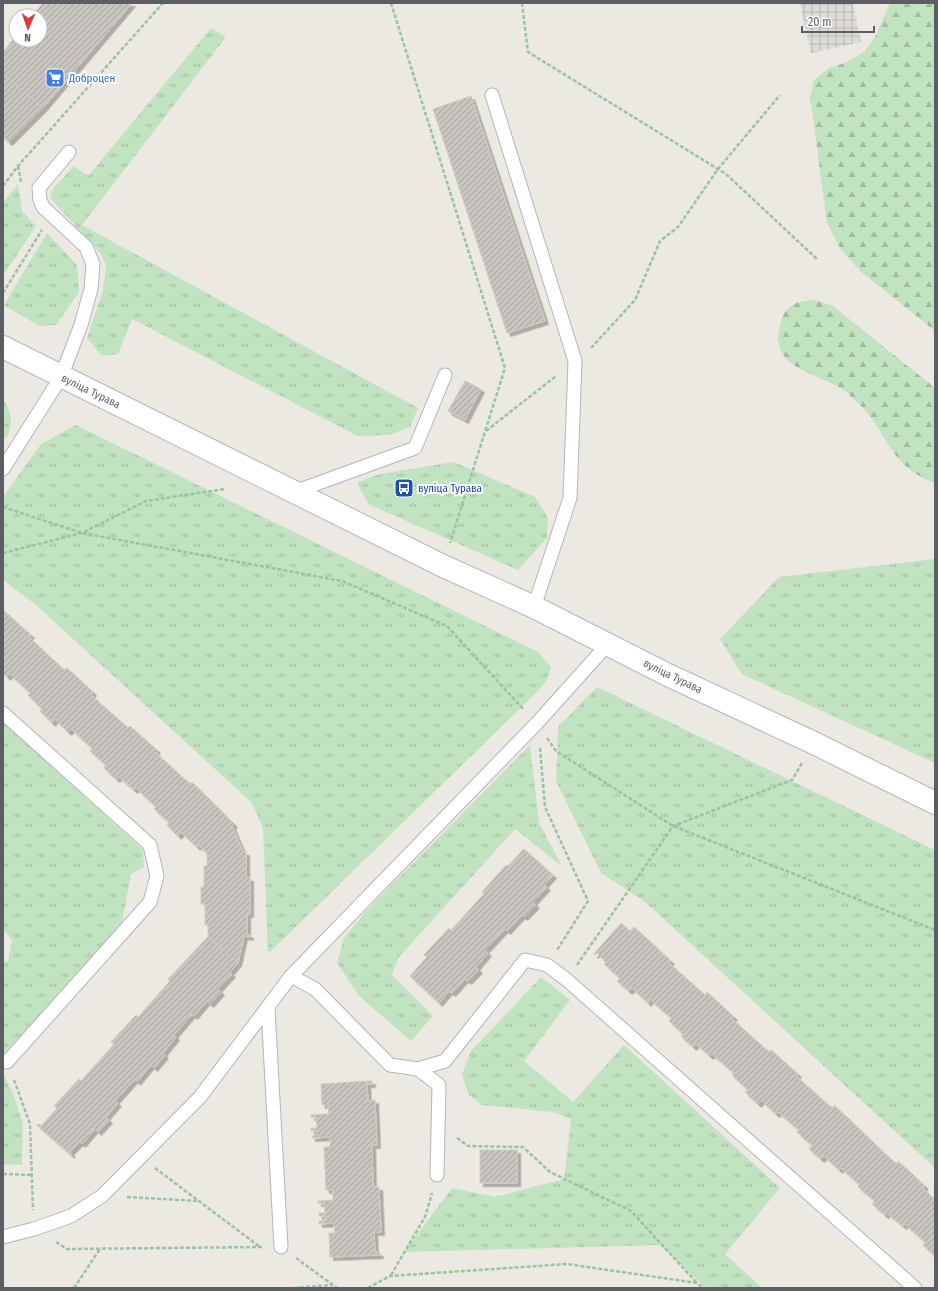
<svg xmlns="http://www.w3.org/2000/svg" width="938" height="1291" viewBox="0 0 938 1291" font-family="'Fira Sans Condensed',sans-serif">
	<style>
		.industrial { fill: url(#industrial-grid) }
		.grass { fill: url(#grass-tufts) }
		.forest { fill: url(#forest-firs) }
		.building { fill: url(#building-hatch); stroke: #d1cbc1; filter: url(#shadow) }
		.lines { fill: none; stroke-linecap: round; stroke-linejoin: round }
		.lane-casing { stroke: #b3b5b9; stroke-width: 15 }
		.secondary-casing { stroke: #b4b7bc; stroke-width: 24 }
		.path { stroke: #9ac3a2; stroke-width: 2.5; stroke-dasharray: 4 2; stroke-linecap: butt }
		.lane { stroke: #fff; stroke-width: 13 }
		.secondary { stroke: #fff; stroke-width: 22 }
		.labels { text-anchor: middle; stroke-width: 4; stroke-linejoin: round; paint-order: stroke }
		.shop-label { font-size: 11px; fill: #366cbe; stroke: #fff; text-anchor: start }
		.street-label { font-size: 11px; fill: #5b5e62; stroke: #fff }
		.transit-label { font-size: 11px; fill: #164399; stroke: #fff; text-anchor: start }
	</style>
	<defs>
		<pattern id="industrial-grid" width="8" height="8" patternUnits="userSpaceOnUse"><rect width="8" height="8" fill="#dedbd7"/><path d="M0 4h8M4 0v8" fill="none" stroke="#b7b5b2"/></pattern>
		<pattern id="grass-tufts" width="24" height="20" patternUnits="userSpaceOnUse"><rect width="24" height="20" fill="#c2e3c0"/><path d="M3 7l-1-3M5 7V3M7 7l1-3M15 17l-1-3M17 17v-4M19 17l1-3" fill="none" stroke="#a1bb9f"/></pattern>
		<pattern id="forest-firs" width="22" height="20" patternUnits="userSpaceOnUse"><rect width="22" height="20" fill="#c2e3c0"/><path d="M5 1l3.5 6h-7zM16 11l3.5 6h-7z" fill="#a1bb9f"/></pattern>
		<pattern id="building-hatch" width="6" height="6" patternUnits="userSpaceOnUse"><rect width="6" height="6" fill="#c8c4c0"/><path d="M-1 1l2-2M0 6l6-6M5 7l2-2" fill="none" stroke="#a5a29f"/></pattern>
		<filter id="shadow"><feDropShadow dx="3.5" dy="3.5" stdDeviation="0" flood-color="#0004"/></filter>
	</defs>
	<rect width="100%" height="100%" fill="#ece9e2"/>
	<!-- industrial -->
	<polygon class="industrial" points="800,3 853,3 861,42 811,53"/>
	<!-- grass -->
	<g class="grass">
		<polygon points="211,28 226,37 82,225 418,408 410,427 389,435 358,436 132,319 118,354 102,356 87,338 103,290 106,265 101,254 52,200 50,195 52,190 74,166 88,176"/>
		<polygon points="18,184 22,211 36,226 3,276 3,203"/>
		<polygon points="47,233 77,265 79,292 56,325 39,326 4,305"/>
		<path d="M3,398C12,415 14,421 6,439L3,438Z"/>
		<polygon points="76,425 538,652 551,667 547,680 539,690 268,954 263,828 252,803 36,605 3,580 3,497 41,444"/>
		<polygon points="454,462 535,497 548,518 547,538 518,570 368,504 357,482 380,474"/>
		<polygon points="935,559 935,763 742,674 720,639 779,577"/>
		<polygon points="597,687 935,850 935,1168 644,901 601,873 556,781 558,727"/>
		<polygon points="3,722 143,850 144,867 131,874 122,922 55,999 3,1054 3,963 8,961 12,940 3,930"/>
		<polygon points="530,745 539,823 562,866 515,829 399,957 392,975 433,1016 411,1041 358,995 337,963 344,938 365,912"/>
		<polygon points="541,977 570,1000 524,1061 573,1102 624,1045 780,1188 725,1254 762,1288 706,1288 660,1245 404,1252 452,1188 495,1197 564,1179 571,1119 552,1112 482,1105 468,1094 462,1074 471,1051"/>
		<polygon points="3,1073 13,1093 23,1123 22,1165 3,1164"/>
	</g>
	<!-- forest -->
	<g class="forest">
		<polygon points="890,3 935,3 935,331 860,271 840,248 827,223 813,117 810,98 814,80 829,68 847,62 864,52 876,35"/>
		<path d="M816,300L833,306L935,388V483C904,471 896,457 879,430C874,422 869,414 863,408C857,402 851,396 845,391C817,371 766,370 781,322C786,303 798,301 816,300Z"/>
	</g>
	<!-- building -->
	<g class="building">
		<polygon points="43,3 132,3 43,108 3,74 3,52 16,36 16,40 40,40 40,16 32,16"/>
		<polygon points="3,74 43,108 9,142 3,137"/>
		<polygon points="471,96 545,321 507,333 433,109"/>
		<polygon points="465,381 481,389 465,420 448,411"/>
		<polygon points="3,610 31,635 29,637 64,670 67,668 93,692 91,695 128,728 130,726 157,750 155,752 190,784 192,782 234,824 232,826 243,852 246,852 246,877 250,878 250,914 247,914 247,934 250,935 250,937 244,936 238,963 208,937 208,925 205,925 205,904 201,904 201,887 204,887 204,866 207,866 207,853 198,845 197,847 181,832 178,836 167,825 169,822 154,809 156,807 136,788 134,790 119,777 116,779 104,768 106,765 90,751 92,748 71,729 68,732 55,719 52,723 40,711 42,709 28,695 30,693 10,674 7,677 3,673"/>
		<polygon points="524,849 553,875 544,885 547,887 533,902 536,905 524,917 522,915 507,931 505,929 485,950 488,953 476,967 479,970 468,981 465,979 452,993 449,991 439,1003 410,976 427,957 424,955 449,928 451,930 484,894 482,892 506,865 508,866"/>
		<polygon points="621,923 630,931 634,927 644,936 671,961 669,963 705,995 707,992 734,1017 732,1019 769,1052 771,1050 798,1074 796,1076 832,1108 834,1105 896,1164 898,1161 925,1186 923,1188 935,1200 935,1208 914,1232 905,1224 903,1226 887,1213 885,1215 872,1204 875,1201 858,1187 860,1185 841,1168 839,1170 824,1156 821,1159 809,1149 812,1145 797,1132 799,1130 778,1112 776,1114 761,1100 758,1104 745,1092 748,1090 732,1075 734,1073 712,1054 710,1056 696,1044 693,1047 681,1036 683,1034 669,1021 671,1018 650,999 648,1003 632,988 629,991 617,981 620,978 604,964 606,962 597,953 595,955 594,954"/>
		<polygon points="208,937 238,963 230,972 232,974 218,989 221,992 210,1004 207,1001 194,1016 192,1014 174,1035 176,1037 163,1053 165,1055 154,1068 151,1065 137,1082 135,1079 115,1101 118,1103 106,1117 109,1120 98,1132 95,1129 82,1144 80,1142 70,1152 72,1154 71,1155 37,1125 39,1124 41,1126 57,1108 54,1106 79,1079 81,1081 114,1044 111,1042 136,1015 138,1017 170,981 168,979"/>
		<polygon points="367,1081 372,1081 372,1084 367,1084 368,1101 375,1100 377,1145 372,1145 373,1187 379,1187 381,1232 374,1232 375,1252 380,1253 380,1255 330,1257 329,1233 335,1233 334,1223 319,1224 319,1221 325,1221 325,1216 319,1216 319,1213 325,1213 324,1203 318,1203 318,1201 333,1200 333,1190 326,1190 324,1147 330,1147 330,1137 312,1138 312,1136 317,1135 317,1130 311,1131 311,1128 317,1128 316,1117 311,1117 311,1115 329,1114 328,1104 322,1105 321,1084"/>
		<rect x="480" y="1150" width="37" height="33"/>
		<polygon points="935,1208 935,1256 923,1245 925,1242 914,1232"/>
	</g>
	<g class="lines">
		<!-- lane casing -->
		<g class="lane-casing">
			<g id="lane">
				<polyline points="492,95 575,361 570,498 534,607"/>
				<polyline points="3,469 61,377 81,325 91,289 93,264 86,247 43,207 40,200 39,188 69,152"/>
				<polyline points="294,492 415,448 445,375"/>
				<polyline points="3,713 150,845 157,876 150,902 7,1062"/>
				<polyline points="291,976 537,723 608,644"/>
				<polyline points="268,1008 281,1247"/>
				<polyline points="418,1069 439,1085 437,1175"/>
				<polyline points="3,1237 34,1229 71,1216 102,1196 200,1097 291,976 315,989 390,1065 418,1069 445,1061 525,960 547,965 567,980 915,1288"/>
			</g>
		</g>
		<!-- secondary casing -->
		<g class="secondary-casing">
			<polyline id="secondary" points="3,347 443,566 534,607 668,675 814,743 935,803"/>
		</g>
		<!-- path -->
		<g class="path">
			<polyline points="391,3 505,368 450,543"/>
			<polyline points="522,3 528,52 726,174 818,260"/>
			<polyline points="18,166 21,182"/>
			<polyline points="3,186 18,166 163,3"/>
			<polyline points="3,293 42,230"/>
			<polyline points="591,348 635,300 660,241 678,227 718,169 780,95"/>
			<polyline points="486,431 556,376"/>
			<polyline points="3,507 82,533 342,581 447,626 524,710"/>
			<polyline points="3,553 82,533 146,501 225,489"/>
			<polyline points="547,738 556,751 673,826 935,930"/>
			<polyline points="540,748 545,807 588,901 557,950"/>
			<polyline points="577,965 673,826 792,780 802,763"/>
			<polyline points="14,1080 30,1124 33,1210"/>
			<polyline points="457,1138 468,1146 523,1147 550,1172 631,1211 697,1283"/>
			<polyline points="155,1168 260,1247"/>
			<polyline points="3,1174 31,1175"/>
			<polyline points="127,1197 198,1201"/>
			<polyline points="56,1242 67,1249 263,1247"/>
			<polyline points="296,1258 337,1288"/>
			<polyline points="391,1275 425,1217 432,1193"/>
			<polyline points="74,1288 100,1249"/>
			<polyline points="294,1288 332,1285"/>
			<polyline points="368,1288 390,1276 567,1264 697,1283 703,1288"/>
		</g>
		<!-- lane -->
		<use href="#lane" class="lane"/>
		<!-- secondary -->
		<use href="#secondary" class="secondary"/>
	</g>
	<!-- icons -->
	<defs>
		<g id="supermarket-square" transform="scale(1)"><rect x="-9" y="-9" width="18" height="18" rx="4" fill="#3f7fe0" stroke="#fff"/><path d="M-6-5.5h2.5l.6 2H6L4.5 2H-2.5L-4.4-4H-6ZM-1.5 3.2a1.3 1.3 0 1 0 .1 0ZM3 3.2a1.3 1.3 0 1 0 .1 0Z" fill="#fff"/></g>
		<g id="bus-square" transform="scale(1)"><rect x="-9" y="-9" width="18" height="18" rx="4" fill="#1a4fb4" stroke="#fff"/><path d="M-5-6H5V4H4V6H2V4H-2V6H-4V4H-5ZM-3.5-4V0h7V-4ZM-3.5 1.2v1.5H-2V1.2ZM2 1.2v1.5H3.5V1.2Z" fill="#fff"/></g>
	</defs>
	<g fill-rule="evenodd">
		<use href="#supermarket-square" x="55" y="78"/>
		<use href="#bus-square" x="404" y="488"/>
	</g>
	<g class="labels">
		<!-- shop labels -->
		<g class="shop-label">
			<text x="69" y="82">Доброцен</text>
		</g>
		<!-- street labels -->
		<g class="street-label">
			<text transform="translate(91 391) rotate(26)" y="4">вуліца Турава</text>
			<text transform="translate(673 676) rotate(26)" y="4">вуліца Турава</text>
		</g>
		<!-- transit labels -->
		<g class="transit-label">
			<text x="418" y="492">вуліца Турава</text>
		</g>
	</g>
	<!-- border -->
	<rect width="938" height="1291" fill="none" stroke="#5b5e62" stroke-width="8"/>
	<!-- north arrow -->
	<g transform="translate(28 28) rotate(182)"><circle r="19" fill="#ffffff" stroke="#bdbfc0"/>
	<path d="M0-3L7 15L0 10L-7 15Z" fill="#de3837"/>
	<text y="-6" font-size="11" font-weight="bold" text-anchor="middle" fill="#5b5e62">N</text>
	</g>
	<!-- scale -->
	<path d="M802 26v6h72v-6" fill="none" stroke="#5b5e62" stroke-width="2"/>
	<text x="808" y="26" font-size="12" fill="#5b5e62" stroke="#ffffff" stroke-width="3" paint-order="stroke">20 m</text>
</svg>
